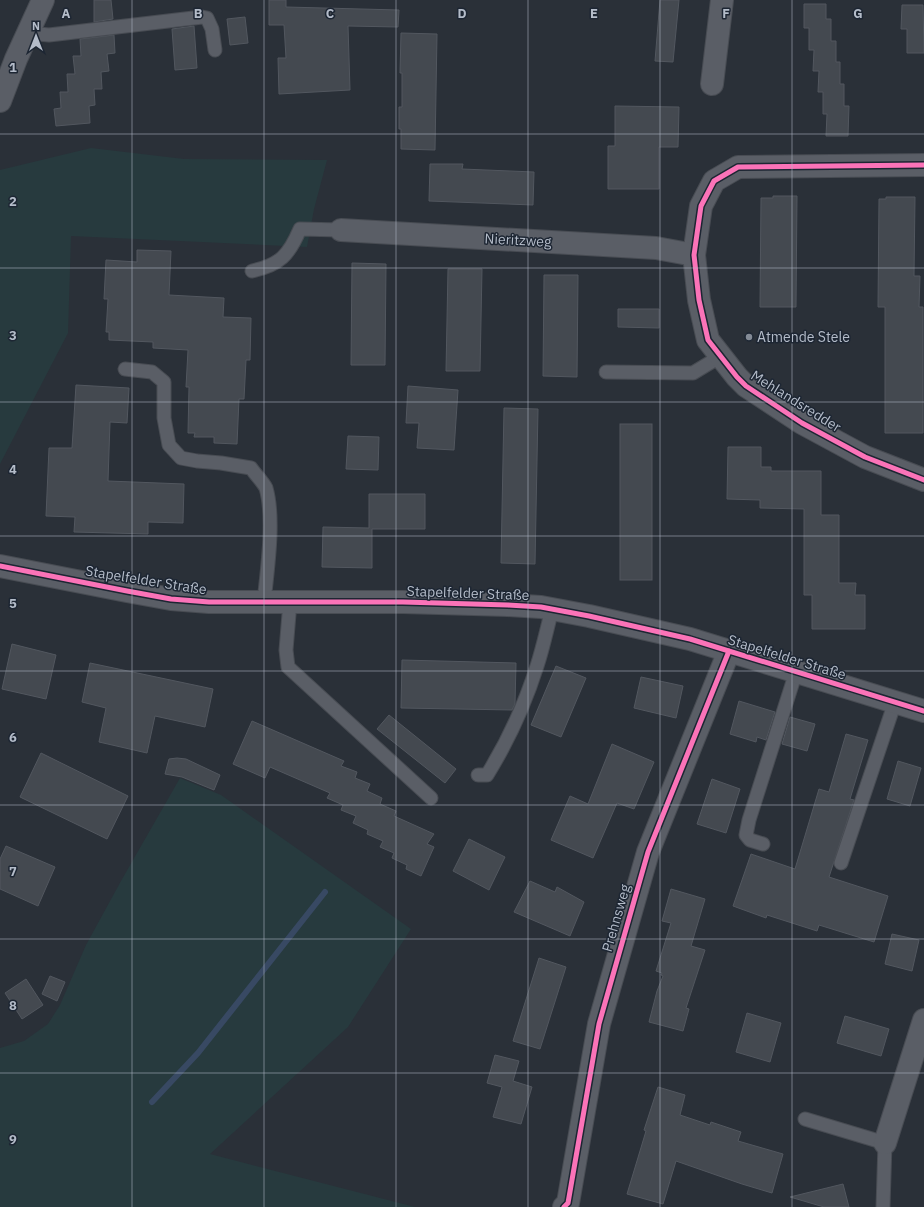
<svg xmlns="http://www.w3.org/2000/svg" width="924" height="1207" viewBox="0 0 924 1207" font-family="'IBM Plex Sans',sans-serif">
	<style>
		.green { fill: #273a3e }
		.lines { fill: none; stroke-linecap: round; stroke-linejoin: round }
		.stream { stroke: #384963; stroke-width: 6 }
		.building { fill: #444950; stroke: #52575f }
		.service-casing { stroke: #484c53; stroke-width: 15 }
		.minor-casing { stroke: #484c53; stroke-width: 24 }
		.tertiary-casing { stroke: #484c53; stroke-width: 24 }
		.service { stroke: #5a5e66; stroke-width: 13 }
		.minor { stroke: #5a5e66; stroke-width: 22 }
		.tertiary { stroke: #5a5e66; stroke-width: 22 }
		.cycleway-casing { stroke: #1d2633; stroke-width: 8 }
		.cycleway { stroke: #fb73b8; stroke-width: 5 }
		.grid { fill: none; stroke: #b4bcc9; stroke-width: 1; stroke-opacity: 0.55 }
		.poi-dot { fill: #848b96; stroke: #1d2633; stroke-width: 1.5 }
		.labels { text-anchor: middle; stroke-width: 3; stroke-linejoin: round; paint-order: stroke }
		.street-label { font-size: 14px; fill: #b4bcc9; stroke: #1d2633 }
		.poi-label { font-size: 14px; fill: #b4bcc9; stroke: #1d2633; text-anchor: start }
		.grid-label { font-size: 13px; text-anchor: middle; font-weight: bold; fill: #b4bcc9; stroke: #1d2633; stroke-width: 3; stroke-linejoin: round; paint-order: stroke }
	</style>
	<rect width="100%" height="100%" fill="#2a3038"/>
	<!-- green -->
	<g class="green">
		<polygon points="91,148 184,159 327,160 314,209 307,247 71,236 68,333 0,464 0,170"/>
		<polygon points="180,778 221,795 411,929 348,1027 210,1154 415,1207 0,1207 0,1048 24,1041 48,1024 60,1005 86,945 121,881"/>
	</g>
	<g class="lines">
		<!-- stream -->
		<polyline class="stream" points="152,1102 198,1053 325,892"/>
	</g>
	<!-- building -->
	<g class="building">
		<polygon points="94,0 111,0 113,19 94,22"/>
		<polygon points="269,0 286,0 286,7 399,10 398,27 348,26 350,90 279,94 278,58 286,58 284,25 269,25"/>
		<polygon points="660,0 679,0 673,62 655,61"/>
		<polygon points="804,4 826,4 826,19 831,19 831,41 836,41 836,62 840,62 840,84 844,84 844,106 849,106 848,136 826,136 827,114 823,114 823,92 818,92 819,71 813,71 814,50 809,50 809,28 804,28"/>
		<polygon points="902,5 923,5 924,53 907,53 907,29 901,29"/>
		<polygon points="245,17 248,43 230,45 227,19"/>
		<polygon points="194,26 197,68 175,70 172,29"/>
		<polygon points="401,33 437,34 435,150 401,149 401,129 399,129 399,107 402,107 402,73 400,73"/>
		<polygon points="114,35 115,53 107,54 109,71 101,72 102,89 94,89 95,105 89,106 90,123 56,126 54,109 61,108 60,92 68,92 67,74 75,74 73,56 81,56 80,39"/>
		<polygon points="615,106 679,107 678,147 659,147 659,189 608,189 608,146 615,146"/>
		<polygon points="430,164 463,164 462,169 534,172 533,205 429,201"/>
		<polygon points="773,196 797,196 796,307 760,307 761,198 773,198"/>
		<polygon points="886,197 915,197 914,276 920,276 919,307 923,307 923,433 885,433 885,307 878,307 879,199 886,199"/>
		<polygon points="137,250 171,251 169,295 224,298 223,317 251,318 250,360 246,360 244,399 239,399 237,444 214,443 214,437 194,437 195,433 188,433 189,387 186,387 188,350 153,348 153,342 109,340 109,332 106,332 108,299 104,299 106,260 137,262"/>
		<polygon points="352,263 386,264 385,365 351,365"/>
		<polygon points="448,269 482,269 480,371 446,371"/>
		<polygon points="544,275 578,275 577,377 543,376"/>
		<polygon points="618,309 659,309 659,328 618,327"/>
		<polygon points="76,385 129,388 127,423 110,422 108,481 184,484 183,523 148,522 148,534 74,532 75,517 46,516 49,448 72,448"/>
		<polygon points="408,386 458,390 454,450 417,448 419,423 406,423"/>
		<polygon points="504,408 538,409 535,564 501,563"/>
		<rect x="620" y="424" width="32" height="156"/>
		<polygon points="348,436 379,437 378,470 346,469"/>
		<polygon points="728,447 761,447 761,467 771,467 771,471 821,471 821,515 839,515 839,583 856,583 855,595 865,595 865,629 812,629 812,595 804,595 804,509 760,508 760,500 727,499"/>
		<polygon points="369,494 425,494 425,529 372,529 372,568 322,567 323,527 369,528"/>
		<polygon points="12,644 56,655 46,699 2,689"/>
		<polygon points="402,660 516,663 515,704 512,710 401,708"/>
		<polygon points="90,663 213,689 205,727 155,716 147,753 99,742 106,708 82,702"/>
		<polygon points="556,666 586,678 561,737 531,725"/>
		<polygon points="641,677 683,686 676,718 634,708"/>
		<polygon points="739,701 775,712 766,740 757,737 756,742 730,734"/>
		<polygon points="389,715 456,769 445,783 377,729"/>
		<polygon points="790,717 815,724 807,751 782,744"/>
		<polygon points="252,721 344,761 341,766 357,772 355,778 370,784 367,791 382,798 380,804 396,811 394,816 434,834 427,844 434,847 421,876 406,869 407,865 392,858 394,853 380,847 383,841 367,834 368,830 353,823 356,816 341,810 343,805 327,798 330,793 270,767 265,778 233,764"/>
		<polygon points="846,734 868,740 850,799 854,800 829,877 888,896 874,942 819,925 817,931 767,915 766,918 733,906 751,854 795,869 819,789 829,792"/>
		<polygon points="612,744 654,762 634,809 617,803 593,858 551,840 570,796 588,804"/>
		<polygon points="41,753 128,796 107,839 20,797"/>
		<polygon points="177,758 186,759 220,775 214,790 182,777 165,774 169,759"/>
		<polygon points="898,761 921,768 910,806 887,799"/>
		<polygon points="712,779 740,789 726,833 697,824"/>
		<polygon points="469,839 505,857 489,890 453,871"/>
		<polygon points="6,846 55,867 38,906 0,889 0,859"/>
		<polygon points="530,881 555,892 557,887 584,902 570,936 514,912"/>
		<polygon points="671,889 705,899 691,946 705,950 686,1008 689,1009 683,1031 649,1022 657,991 663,976 661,975 662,973 656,971 671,923 662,921"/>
		<polygon points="892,934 919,940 912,971 885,964"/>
		<polygon points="539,958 566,967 540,1049 513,1041"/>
		<polygon points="50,976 65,982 57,1001 42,994"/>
		<polygon points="26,979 43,1005 22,1019 5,993"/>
		<polygon points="747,1013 781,1023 770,1062 736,1052"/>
		<polygon points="845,1016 889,1029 881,1056 837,1043"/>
		<polygon points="495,1055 519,1061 513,1081 532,1087 521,1124 493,1117 502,1087 487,1083"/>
		<polygon points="658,1087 685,1095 680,1115 710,1125 711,1122 741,1132 738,1141 783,1154 772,1193 742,1184 676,1161 663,1204 627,1194 646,1131 644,1130"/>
		<polygon points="843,1184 849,1207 824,1207 790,1197"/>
	</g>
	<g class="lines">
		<!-- service casing -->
		<g class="service-casing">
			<g id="service">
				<polyline points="28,33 49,35 202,17 207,18 212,29 215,50"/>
				<path d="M252,271C280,265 289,255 300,229L341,230"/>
				<path d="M125,369L152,372L164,382V418L169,445L181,458L197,461L221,463L251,468C255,474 263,482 266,488C275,519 267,571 264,602"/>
				<polyline points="606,372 693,373 721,356"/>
				<polyline points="290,602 286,650 288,667 431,798"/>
				<path d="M478,775H487C508,741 525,704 537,666C543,648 547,628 552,610"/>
				<polyline points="763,844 750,840 746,835 749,820 796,672"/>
				<polyline points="841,863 895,702"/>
				<polyline points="805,1119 885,1143 883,1207"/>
			</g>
		</g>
		<!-- minor casing -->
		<g class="minor-casing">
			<g id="minor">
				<polyline points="712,84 722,0"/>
				<polyline points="0,101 16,59 43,0"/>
				<polyline points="924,165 738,167 714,181 701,206 694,255 699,300 708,340 737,377 746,386 802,423 865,457 924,480"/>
				<polyline points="341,230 656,248 694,255"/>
				<polyline points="885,1143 924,1020"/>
				<polyline points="564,1207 568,1203 599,1024 648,852 729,651"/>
			</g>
		</g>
		<!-- tertiary casing -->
		<g class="tertiary-casing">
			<polyline id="tertiary" points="0,566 127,591 171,599 209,602 403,602 508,605 541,607 589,616 690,639 924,711"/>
		</g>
		<!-- service -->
		<use href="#service" class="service"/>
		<!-- minor -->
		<use href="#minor" class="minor"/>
		<!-- tertiary -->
		<use href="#tertiary" class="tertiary"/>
		<!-- cycleway casing -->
		<g class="cycleway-casing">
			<g id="cycleway">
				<polyline points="924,165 738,167 714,181 701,206 694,255 699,300 708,340 737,377 746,386 802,423 865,457 924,480"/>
				<polyline points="0,566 127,591 171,599 209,602 403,602 508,605 541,607 589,616 690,639 924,711"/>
				<polyline points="564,1207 568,1203 599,1024 648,852 729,651"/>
			</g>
		</g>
		<!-- cycleway -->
		<use href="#cycleway" class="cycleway"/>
	</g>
	<!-- grid -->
	<path class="grid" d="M132,0V1207M264,0V1207M396,0V1207M528,0V1207M660,0V1207M792,0V1207M0,134H924M0,268H924M0,402H924M0,536H924M0,671H924M0,805H924M0,939H924M0,1073H924"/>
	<!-- markers -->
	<circle class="poi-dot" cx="749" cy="337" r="4"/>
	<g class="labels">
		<!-- street labels -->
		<g class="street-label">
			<text transform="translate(518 240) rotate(3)" y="5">Nieritzweg</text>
			<text transform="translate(796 401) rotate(32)" y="5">Mehlandsredder</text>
			<text transform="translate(146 580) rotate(9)" y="5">Stapelfelder Straße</text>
			<text transform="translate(468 593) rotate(2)" y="5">Stapelfelder Straße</text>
			<text transform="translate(787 657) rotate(17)" y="5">Stapelfelder Straße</text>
			<text transform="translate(616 918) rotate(-74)" y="5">Prehnsweg</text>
		</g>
		<!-- poi labels -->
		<g class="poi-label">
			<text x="757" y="342">Atmende Stele</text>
		</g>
	</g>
	<g class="grid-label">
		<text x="66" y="18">A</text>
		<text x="198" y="18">B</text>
		<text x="330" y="18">C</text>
		<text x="462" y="18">D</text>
		<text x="594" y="18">E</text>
		<text x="726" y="18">F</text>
		<text x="858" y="18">G</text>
		<text x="13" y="72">1</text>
		<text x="13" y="206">2</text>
		<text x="13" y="340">3</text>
		<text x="13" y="474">4</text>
		<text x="13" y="608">5</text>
		<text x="13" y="742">6</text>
		<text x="13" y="876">7</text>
		<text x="13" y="1010">8</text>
		<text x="13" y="1144">9</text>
	</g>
	<!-- north arrow -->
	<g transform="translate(36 36)" stroke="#1d2633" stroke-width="3" paint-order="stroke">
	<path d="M0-3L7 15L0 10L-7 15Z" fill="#b4bcc9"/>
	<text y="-6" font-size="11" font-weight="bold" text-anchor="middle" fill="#b4bcc9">N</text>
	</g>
</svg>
